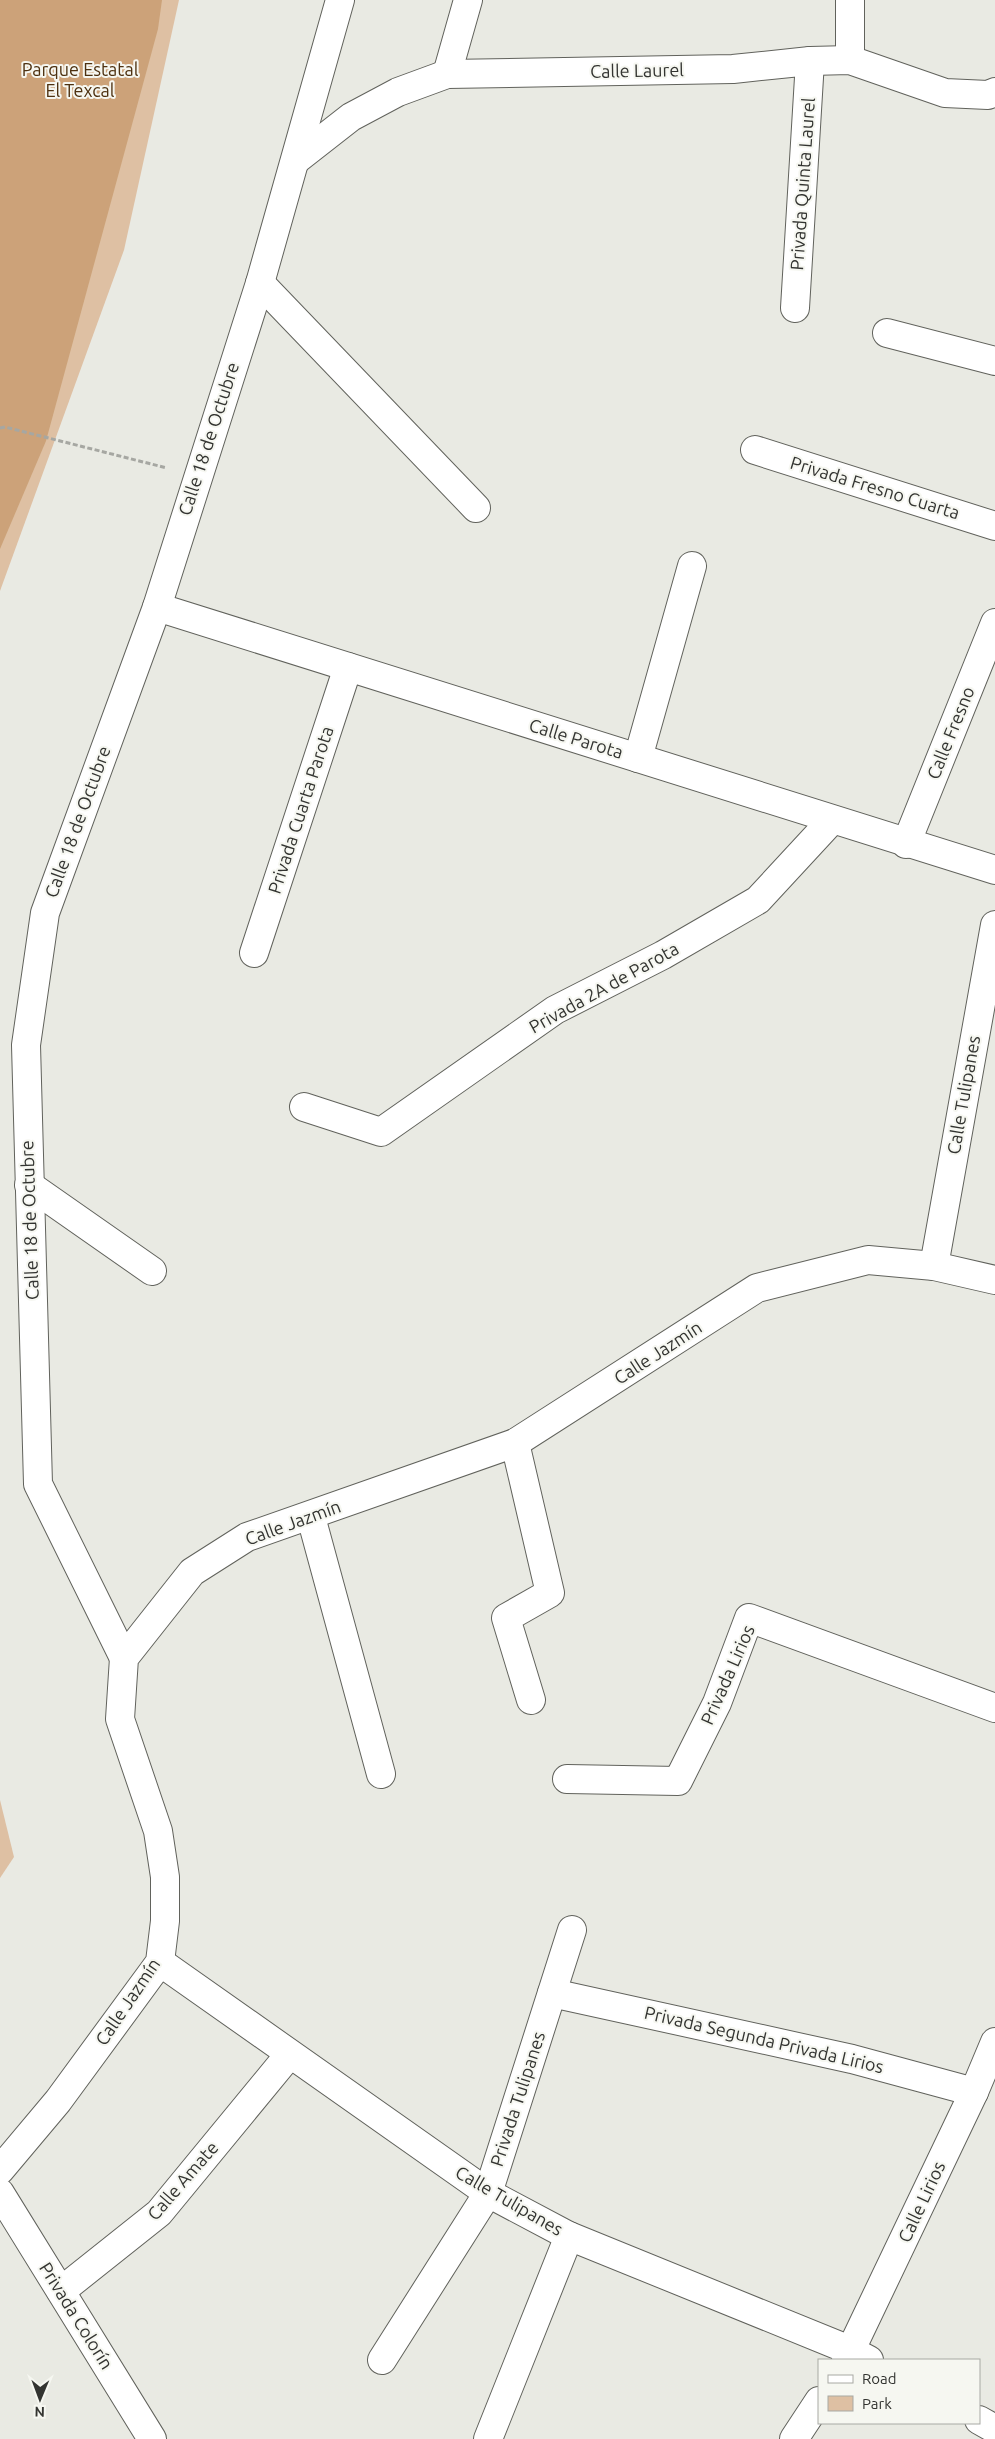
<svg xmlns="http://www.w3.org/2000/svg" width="995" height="2439" viewBox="0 0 995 2439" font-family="Ubuntu,sans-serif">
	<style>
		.green { fill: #dec0a3 }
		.forest { fill: #cca279 }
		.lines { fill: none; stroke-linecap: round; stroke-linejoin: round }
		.minor-casing { stroke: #61625c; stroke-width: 30 }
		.path { stroke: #a6a7a2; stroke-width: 3; stroke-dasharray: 5 2.5; stroke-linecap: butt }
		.minor { stroke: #fff; stroke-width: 28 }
		.labels { text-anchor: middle; stroke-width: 4; stroke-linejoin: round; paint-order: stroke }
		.park-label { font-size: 18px; fill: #4e3110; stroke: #f6f7f1 }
		.street-label { font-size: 18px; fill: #333431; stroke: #f6f7f1 }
	</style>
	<rect width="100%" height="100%" fill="#e9eae3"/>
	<!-- green -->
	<g class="green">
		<polygon points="0,0 179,0 124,250 0,591"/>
		<polygon points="0,1800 14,1857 0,1878"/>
	</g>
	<!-- forest -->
	<polygon class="forest" points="0,0 162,0 158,29 46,441 0,549"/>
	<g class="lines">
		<!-- minor casing -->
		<g class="minor-casing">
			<g id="minor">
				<polyline points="850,0 850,60"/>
				<polyline points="447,74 468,0"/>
				<polyline points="296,160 351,117 398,92 447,74 733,69 810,61 850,60 945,93 988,95 995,92"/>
				<polyline points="260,283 476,508"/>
				<polyline points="795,308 810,61"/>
				<polyline points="887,333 995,361"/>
				<polyline points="755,450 995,526"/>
				<polyline points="157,607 995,870"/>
				<polyline points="638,758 692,566"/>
				<polyline points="906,844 995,623"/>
				<polyline points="254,953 348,667"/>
				<polyline points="304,1107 381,1132 555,1010 663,955 758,900 832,820"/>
				<polyline points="29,1185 152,1271"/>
				<polyline points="934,1266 995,925"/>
				<polyline points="515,1443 550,1593 506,1618 531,1700"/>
				<polyline points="311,1517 381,1774"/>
				<polyline points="124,1658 38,1484 26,1045 45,913 157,607 260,283 340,0"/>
				<polyline points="567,1779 678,1781 717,1703 749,1618 995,1708"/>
				<polyline points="160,1962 488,2193 569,2236 852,2351 869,2360"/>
				<polyline points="552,1993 852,2059 974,2092"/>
				<polyline points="0,2170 58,2101 160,1962 165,1921 165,1877 158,1831 120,1719 124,1658 192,1572 247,1537 515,1443 757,1288 868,1260 934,1266 995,1280"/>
				<polyline points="0,2193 152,2439"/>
				<polyline points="61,2291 159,2213 289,2055"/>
				<polyline points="382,2360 488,2193 572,1930"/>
				<polyline points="846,2360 974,2092 995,2042"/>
				<polyline points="979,2420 995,2429"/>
				<polyline points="488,2439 569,2236"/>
				<polyline points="794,2439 819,2401"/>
			</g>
		</g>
		<!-- path -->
		<polyline class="path" points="0,428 5,427 167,468"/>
		<!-- minor -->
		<use href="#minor" class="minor"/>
	</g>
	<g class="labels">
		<!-- park labels -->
		<g class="park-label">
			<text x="80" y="76">Parque Estatal<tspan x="80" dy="21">El Texcal</tspan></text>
		</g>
		<!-- street labels -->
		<g class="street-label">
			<text transform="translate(637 71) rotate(-1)" y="6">Calle Laurel</text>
			<text transform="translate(803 184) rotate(-86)" y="6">Privada Quinta Laurel</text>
			<text transform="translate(209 439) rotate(-72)" y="6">Calle 18 de Octubre</text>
			<text transform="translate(875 488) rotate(17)" y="6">Privada Fresno Cuarta</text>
			<text transform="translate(951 733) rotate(-68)" y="6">Calle Fresno</text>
			<text transform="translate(576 739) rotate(17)" y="6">Calle Parota</text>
			<text transform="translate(301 810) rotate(-72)" y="6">Privada Cuarta Parota</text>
			<text transform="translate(78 822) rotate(-70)" y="6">Calle 18 de Octubre</text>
			<text transform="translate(604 988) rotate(-29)" y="6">Privada 2A de Parota</text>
			<text transform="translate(964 1095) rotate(-80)" y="6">Calle Tulipanes</text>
			<text transform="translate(30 1220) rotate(-92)" y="6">Calle 18 de Octubre</text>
			<text transform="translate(658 1353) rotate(-33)" y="6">Calle Jazmín</text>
			<text transform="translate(293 1523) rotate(-20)" y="6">Calle Jazmín</text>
			<text transform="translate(728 1675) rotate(-66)" y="6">Privada Lirios</text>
			<text transform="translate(128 2002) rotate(-56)" y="6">Calle Jazmín</text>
			<text transform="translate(764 2040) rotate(13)" y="6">Privada Segunda Privada Lirios</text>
			<text transform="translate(518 2099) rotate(-72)" y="6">Privada Tulipanes</text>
			<text transform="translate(183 2181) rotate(-49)" y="6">Calle Amate</text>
			<text transform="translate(509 2201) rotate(30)" y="6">Calle Tulipanes</text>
			<text transform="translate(922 2202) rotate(-65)" y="6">Calle Lirios</text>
			<text transform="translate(76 2316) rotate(58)" y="6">Privada Colorín</text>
		</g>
	</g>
	<!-- legend -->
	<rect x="818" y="2359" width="162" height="65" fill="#f6f7f1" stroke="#a8a9a4"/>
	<rect x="828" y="2375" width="25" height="8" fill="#ffffff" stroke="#a8a9a4"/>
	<text x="862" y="2384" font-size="15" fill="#333431">Road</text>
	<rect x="828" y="2396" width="25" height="15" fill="#dec0a3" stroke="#a8a9a4"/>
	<text x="862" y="2409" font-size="15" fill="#333431">Park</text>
	<!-- north arrow -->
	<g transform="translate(40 2399) rotate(181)" stroke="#f6f7f1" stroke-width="4" paint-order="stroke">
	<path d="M0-4L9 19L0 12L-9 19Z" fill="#333431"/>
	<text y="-8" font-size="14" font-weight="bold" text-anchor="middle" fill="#333431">N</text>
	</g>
</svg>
